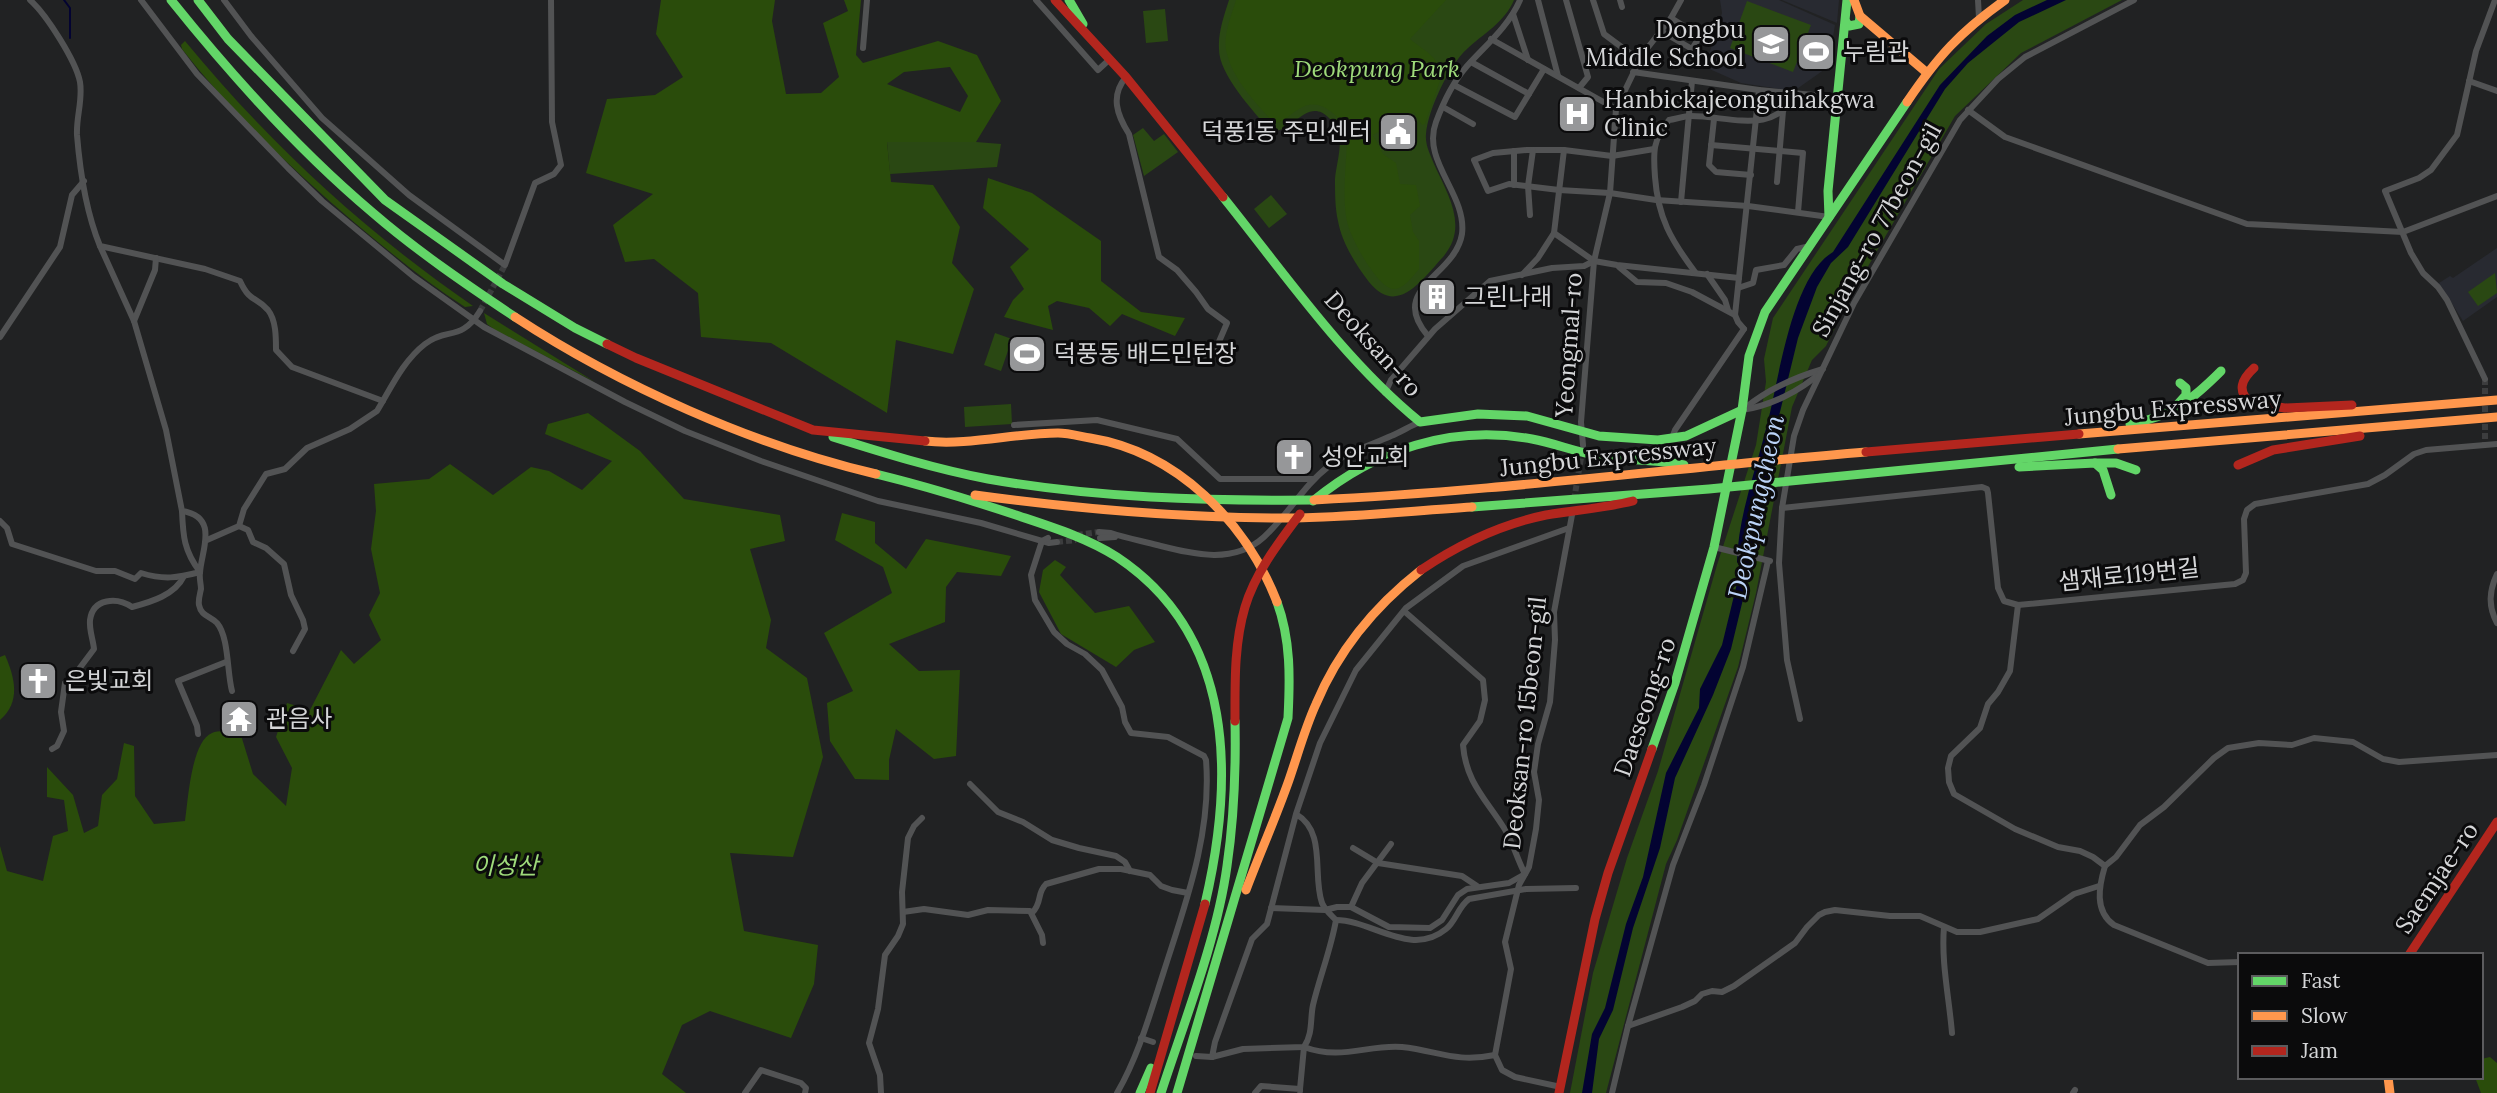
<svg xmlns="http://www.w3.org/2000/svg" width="2497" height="1093" viewBox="0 0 2497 1093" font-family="Lora,'Noto Sans KR',serif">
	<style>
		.built { fill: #282a31 }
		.green { fill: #2a4813 }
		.forest { fill: #2a4c0b; fill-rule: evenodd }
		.water { fill: #030332 }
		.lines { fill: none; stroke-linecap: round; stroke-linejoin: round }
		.stream { stroke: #030332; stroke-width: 2 }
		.street-tunnel { stroke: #3c3d3e; stroke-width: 6; stroke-dasharray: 6 3; stroke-linecap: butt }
		.street { stroke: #525354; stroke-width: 6 }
		.fast { stroke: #63d668; stroke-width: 9 }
		.slow { stroke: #ff974d; stroke-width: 9 }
		.jam { stroke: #b3261e; stroke-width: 9 }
		.labels { text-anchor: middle; stroke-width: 6; stroke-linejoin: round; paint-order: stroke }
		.poi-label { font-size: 24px; fill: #d5d6d8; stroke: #0b0b0c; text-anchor: start }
		.park-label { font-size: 24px; font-style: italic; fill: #9fdb7b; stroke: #0b0b0c }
		.street-label { font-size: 24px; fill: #d5d6d8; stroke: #0b0b0c }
		.water-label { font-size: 26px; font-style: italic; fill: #bbd3f7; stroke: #0b0b0c }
	</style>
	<rect width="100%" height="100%" fill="#212223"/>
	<!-- built -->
	<g class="built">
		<polygon points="1720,0 1779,0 1835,25 1828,67 1794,91 1741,83 1705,67 1722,13"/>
		<polygon points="1782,0 1839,0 1837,23"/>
		<polygon points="2497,248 2497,297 2463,321 2439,283 2450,276 2453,278"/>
	</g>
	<!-- green -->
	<g class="green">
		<path d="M1229,0H1514C1505,22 1483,34 1467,49C1449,65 1428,110 1426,134C1425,145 1430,154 1434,164C1448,195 1469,227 1443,257C1422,280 1397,317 1369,282C1356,265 1342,243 1338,221C1335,208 1335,192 1335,179C1336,165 1343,145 1338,132C1337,128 1332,121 1329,118C1306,95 1292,137 1269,130C1253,110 1219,75 1219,49C1218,32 1224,16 1229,0Z"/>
		<polygon points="2023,0 2122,0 2021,53 1955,116 1848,301 1826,346 1812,360 1792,407 1756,593 1738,667 1677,840 1666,864 1606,1093 1570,1093 1593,973 1627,858 1658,771 1717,565 1756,445 1766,382 1764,359 1773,318 1939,69 1986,24"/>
		<polygon points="1747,1 1811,25 1793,72 1730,48"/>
		<polygon points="1165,9 1168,41 1146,43 1143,11"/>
		<polygon points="1143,128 1154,141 1164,134 1178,152 1144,176 1133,135"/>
		<polygon points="887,142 976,142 1001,144 997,167 890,174"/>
		<polygon points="1271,195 1287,214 1269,228 1254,209"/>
		<polygon points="2495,273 2497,293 2478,306 2468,292"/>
		<polygon points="995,333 1012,339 1001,371 984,365"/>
		<polygon points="1011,404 1012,424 965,427 964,407"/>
	</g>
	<!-- forest -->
	<g class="forest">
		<path d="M661,0H775L772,21L786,94L821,93L839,77L823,23L848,11L844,0H861L856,55L863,63L938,41L977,55L1001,101L976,142H887L891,182L933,185L960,227L952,263L974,289L953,354L896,340L887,413L771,343L701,337L698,293L654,259L625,262L613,225L653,194L586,173L607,99L655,95L683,77L656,34ZM950,67L968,96L960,112L887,84L904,72Z"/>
		<path d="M1236,0H1446L1410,39C1424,51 1441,57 1441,78L1425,124L1422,125L1414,112L1373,135L1383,154L1396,163L1400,184L1416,185L1420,206L1410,215L1413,232L1419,241V269C1413,276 1404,289 1394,289C1378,289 1352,240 1348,225C1341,203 1347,153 1348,128C1331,110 1317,94 1293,113C1286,118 1282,123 1274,123C1256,103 1234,81 1227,54C1222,37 1231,17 1236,0Z"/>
		<path d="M185,41C269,143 364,231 473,306L465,307C426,282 391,253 355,223C293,170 232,113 182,49L181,45Z"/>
		<polygon points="988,178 1032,193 1101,241 1101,281 1141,312 1185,318 1175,336 1122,314 1110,326 1089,308 1057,301 1048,306 1053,330 1004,317 1013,300 1024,289 1010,267 1029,249 983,208"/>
		<polygon points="484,313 595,382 495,330 487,324"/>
		<path d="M588,413L640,451L684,499L780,515L785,541L750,549L771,620L766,648L807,678L823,757L793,857L730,853L744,931L818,945L814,984L791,1038L710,1011L682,1025L662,1074L686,1093H0V846L7,871L43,881L53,836L68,831L64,800L47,797V767L73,795L84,833L98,826L102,795L117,779L124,743L134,746L135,796L154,824L185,821C188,802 191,741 212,733C219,730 232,732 240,732L253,774L286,806L292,768L276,737L287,703L310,710L341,650L354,664L381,640L369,615L380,593L371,549L376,511L374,484L429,479L450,464L493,495L531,467L549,471L582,490L612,461L545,434L548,424Z"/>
		<polygon points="842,513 875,522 875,543 906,569 926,539 1011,556 1001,576 957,572 946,587 945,622 889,644 919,671 960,670 956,756 934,759 896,729 889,760 889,780 855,779 830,741 827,703 853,691 824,633 892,593 883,567 835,540"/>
		<polygon points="1055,560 1066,567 1060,575 1095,613 1129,606 1155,642 1134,650 1116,667 1061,634 1039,592 1043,570"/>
		<path d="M5,655C15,678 21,702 0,720V657Z"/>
		<polygon points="2490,1057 2497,1063 2497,1093 2481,1093 2475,1077 2481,1077 2481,1059"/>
	</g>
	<!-- water -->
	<path class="water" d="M2047,0H2066L2019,22L1968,63L1945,89L1848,247L1831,263L1817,287L1798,338L1779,416L1766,504L1731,649L1713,695L1675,778L1660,848L1633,928L1613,1010L1599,1039L1592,1093H1582L1592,1034L1605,1008L1626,924L1643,877L1666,773L1699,708L1700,689L1722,645L1741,567L1737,562C1738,516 1756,470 1767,425C1779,380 1791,277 1833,252L1940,85L1987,36L2015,15Z"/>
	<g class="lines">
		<!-- stream -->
		<polyline class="stream" points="64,0 70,8 70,38"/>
		<!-- street-tunnel -->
		<g class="street-tunnel">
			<polyline points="480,311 505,265"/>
			<polyline points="2485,379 2485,445"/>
			<polyline points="1574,500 1582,452"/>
			<polyline points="1077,535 1099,532"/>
			<polyline points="1057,542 1076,540"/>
		</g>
		<!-- street -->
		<g class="street">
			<path d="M30,0C46,14 76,61 80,82C83,100 76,117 77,135C80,172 86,212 100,246L205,269L240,281C250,303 256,296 268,310C276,320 276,337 276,350L292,367L383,401"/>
			<polyline points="141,0 197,74 288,168 322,201 414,277 484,327 625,402 685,431 761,461 878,501 981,523 1049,543 1057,542"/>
			<polyline points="224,0 251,36 322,118 409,195 505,265 535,183 554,174 561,165 552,122 551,0"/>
			<polyline points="1036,0 1098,70 1110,59"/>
			<polyline points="1538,0 1558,76"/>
			<polyline points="1566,0 1588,77 1579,88"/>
			<polyline points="1593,0 1604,34 1639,60"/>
			<polyline points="1620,0 1622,7"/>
			<polyline points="1978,0 1979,18"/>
			<polyline points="1513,14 1528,60"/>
			<polyline points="1661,31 1692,49 1700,36 1671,18"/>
			<polyline points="1491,39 1616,109"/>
			<polyline points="863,48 867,0"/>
			<polyline points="1471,62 1529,94"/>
			<polyline points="1633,72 1759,90 1836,97"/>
			<path d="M1126,77C1110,96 1117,115 1129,134L1159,257L1177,270L1196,292L1208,309L1227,323L1218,344L1205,355"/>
			<polyline points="2469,81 2497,91"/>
			<polyline points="1454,85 1515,117 1544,69"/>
			<polyline points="1443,107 1473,124"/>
			<polyline points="1968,110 2005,137 2247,224 2403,232 2497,196"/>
			<polyline points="1714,119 1709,165 1716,172 1751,175"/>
			<polyline points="1711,145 1803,153 1798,212"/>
			<polyline points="1654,149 1612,156 1564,150 1527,150 1493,153 1474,160 1488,191 1509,184 1559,190 1610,193 1656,200 1748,206 1829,217"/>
			<polyline points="1777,182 1783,111"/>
			<polyline points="1514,185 1514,151"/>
			<polyline points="1681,202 1692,81"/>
			<polyline points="1530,215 1528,186 1533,150"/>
			<polyline points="1554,233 1594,261 1617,265 1739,278"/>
			<path d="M100,246L134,321L166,430L182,511C220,517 201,551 200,573C199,578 201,584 201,589C200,594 198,600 199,605C201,616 210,616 217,623C229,637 227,673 232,691"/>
			<polyline points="1619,267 1637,282 1666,283 1692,292 1735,315"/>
			<path d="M1695,272C1671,240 1658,218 1655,177C1653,151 1653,140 1669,120C1676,119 1684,116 1691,116C1729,116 1774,136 1796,94"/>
			<polyline points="1707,274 1725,300 1728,310"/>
			<polyline points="1522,275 1538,258 1554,233 1564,150"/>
			<polyline points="1738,288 1753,283 1756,270 1784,265 1797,249 1810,246"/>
			<polyline points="134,321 155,270 156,258"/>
			<polyline points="1744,329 1738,322 1735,315 1759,90"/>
			<path d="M1428,336C1387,288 1455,277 1462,234C1467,194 1421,161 1436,122C1443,103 1453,82 1467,66C1485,46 1509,26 1520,0"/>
			<polyline points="0,337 60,247 72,195 84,181"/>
			<polyline points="2485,379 2447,300 2438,287 2423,273 2411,253 2385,191 2419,178 2431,170 2457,135 2476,51 2495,0"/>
			<polyline points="1385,393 1391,380 1435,329 1490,281 1552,268 1584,266 1594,261"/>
			<path d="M1745,408C1767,390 1796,377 1823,369"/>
			<path d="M1742,410C1770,406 1800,391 1820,373"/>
			<polyline points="1014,425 1097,420 1177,439 1220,479 1314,479"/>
			<polyline points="1672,438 1675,430 1744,329"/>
			<polyline points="1583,445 1581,422 1594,261 1610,193 1616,109 1642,55 1671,18 1681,0"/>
			<polyline points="1782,508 1982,487 1987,489 1988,493 1998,588 2004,601 2018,605 2235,584 2243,580 2246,573 2244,519 2247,510 2255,504 2368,484 2385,475 2414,454 2426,450 2497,444"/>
			<path d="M0,521L7,528L12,544L96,571H115L135,579L141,573C164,580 177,578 200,572C184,551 183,536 182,511"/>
			<polyline points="239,526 248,530 253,542 266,548 284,564 291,595 303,620 305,629 293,651"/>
			<path d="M1099,532L1111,533C1126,538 1142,541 1157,545C1193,554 1233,565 1264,537C1288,515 1303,486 1329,466C1347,452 1371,445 1391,436C1401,432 1410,426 1420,422"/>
			<path d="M1048,538L1042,541L1031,575L1035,600L1054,632L1067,644L1085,654L1102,670L1122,707L1125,722L1131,733L1168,737L1204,756L1206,760C1212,834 1185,905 1163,974C1150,1014 1138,1057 1117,1093"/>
			<polyline points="1100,538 1115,537"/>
			<path d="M207,540L239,526L244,509L266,474L285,469L307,448L350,429L377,411C391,388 403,361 425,344C447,327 461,342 480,311"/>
			<polyline points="1714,547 1770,561"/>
			<path d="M2497,574C2489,591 2488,606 2497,623"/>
			<polyline points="2018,605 2010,671 1998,692 1988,704 1980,728 1951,756 1948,768 1949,782 1954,794 2015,829 2058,847 2080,851 2093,857 2105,866 2116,857 2140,825 2164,807 2214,758 2228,748 2259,743 2292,745 2314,738 2353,742 2383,759 2399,762 2497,755"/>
			<polyline points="1800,719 1787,660 1779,563 1782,508 1794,436 1803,410 1854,303 1960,120 1998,79 2025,57 2134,0"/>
			<polyline points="198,734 197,726 178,681 226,662"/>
			<path d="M52,749L57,746L64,731L61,712L65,683L73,677L94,649C93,639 89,630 90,620C93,598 117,597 132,607C151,602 175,595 184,576"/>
			<polyline points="970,784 998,812 1023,822 1052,840 1079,848 1116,856 1125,862 1130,871"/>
			<path d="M1296,814C1327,832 1312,875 1322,903C1325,910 1330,914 1336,920C1331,949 1320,976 1313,1005C1310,1019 1313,1034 1304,1047L1243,1049L1212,1057L1215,1042L1252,939L1267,924L1296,814L1320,743L1356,670L1406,608L1463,566L1569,528"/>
			<polyline points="1353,848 1378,863 1462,876 1477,886"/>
			<path d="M2105,866C2099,886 2094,911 2114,925L2208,963L2240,962"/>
			<polyline points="1351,907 1362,883 1391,844"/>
			<path d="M1271,908L1325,910L1337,907H1351L1389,927L1430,928L1442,920L1458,895L1467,889L1509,883L1525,874C1517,859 1513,842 1504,828C1485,798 1466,782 1463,745L1480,721L1485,700L1483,680L1404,611"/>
			<polyline points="903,912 924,909 968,915 988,910 1030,911 1042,935 1043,943"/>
			<path d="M1032,913C1043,902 1036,894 1046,884L1099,869H1121L1150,875L1161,886L1172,890L1188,893"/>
			<path d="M1336,920C1372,920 1411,958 1446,929C1456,921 1458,907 1469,899L1526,889L1576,888"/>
			<path d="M1944,927C1941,962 1949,997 1952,1033"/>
			<polyline points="2286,955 2305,955"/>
			<polyline points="1628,1026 1682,1007 1695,1001 1702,994 1712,991 1722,992 1734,986 1795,943 1807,927 1819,915 1825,912 1835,910 1890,916 1920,916 1957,932 1980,932 2038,919 2074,894 2099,886"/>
			<polyline points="1141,1038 1153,1042"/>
			<polyline points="1495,1055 1511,969 1505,942 1519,885 1529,867 1536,829 1539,800 1534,772 1538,744 1550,702 1555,640 1554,612 1572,515"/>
			<polyline points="1196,1056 1212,1057"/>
			<path d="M1300,1089L1304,1047C1341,1061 1369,1044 1402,1047C1439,1051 1455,1063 1495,1055L1502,1070L1515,1077L1561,1087"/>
			<polyline points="745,1093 761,1070 801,1083 806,1088 805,1093"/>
			<polyline points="881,1093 880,1075 869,1043 878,1009 885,955 898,936 903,924 902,892 908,838 914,826 922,818"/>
			<polyline points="1255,1093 1261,1086 1300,1089 1300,1091"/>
			<polyline points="1612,1093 1628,1026 1673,865 1704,785 1743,667 1768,561"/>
			<polyline points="2073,1093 2075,1090"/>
		</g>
		<!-- fast -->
		<g class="fast">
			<path d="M171,0C232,76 298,150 373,213C417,251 467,285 515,317"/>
			<polyline points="198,0 228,39 385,200 503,284 575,328 607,344"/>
			<polyline points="1069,0 1083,24"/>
			<polyline points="1846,22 1849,26 1859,24 1860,16"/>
			<path d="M1223,197C1285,274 1343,359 1420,422L1478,414L1527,416L1599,436L1658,440L1686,436L1742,410"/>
			<polyline points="1829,217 1828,191 1847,0"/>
			<polyline points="2177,405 2186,395 2186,388 2180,383"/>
			<path d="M2130,424C2171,417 2192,400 2221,371"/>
			<path d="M833,437C884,453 935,469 988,479C1096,498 1205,501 1314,500"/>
			<polyline points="2095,463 2116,463 2136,470"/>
			<polyline points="2019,467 2095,463 2103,470 2111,495"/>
			<path d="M876,474C925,486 971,500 1019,516C1052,527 1087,538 1117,557C1236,636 1234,780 1205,904"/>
			<path d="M1313,501C1375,450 1451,424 1532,439C1554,443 1576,452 1599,456C1627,461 1656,459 1684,465"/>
			<polyline points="1472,507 1709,489 2118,449"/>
			<polyline points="1652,749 1675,683 1714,547 1742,410 1749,356 1765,312 1907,102"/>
			<polyline points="1140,1093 1151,1068"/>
			<path d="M1161,1093C1184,1022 1217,939 1227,866C1234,818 1236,770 1235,721"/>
			<path d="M1177,1093L1288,718C1290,679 1291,640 1277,602"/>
		</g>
		<!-- slow -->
		<g class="slow">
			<polyline points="1854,0 1860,16 1926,72"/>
			<path d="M1907,102C1938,56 1960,32 2005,0"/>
			<path d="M515,317C619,385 755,446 876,474"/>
			<polyline points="2079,434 2497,400"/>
			<path d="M925,441C968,446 1015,433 1058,433C1068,433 1079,436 1090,438C1177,452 1246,522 1277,602"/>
			<polyline points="2118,449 2497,417"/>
			<path d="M975,495C1078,509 1181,518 1285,518C1347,518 1409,511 1472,507"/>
			<path d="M1314,500C1499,491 1682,467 1866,452"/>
			<path d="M1246,890C1260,853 1276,817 1289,780C1298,754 1305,728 1316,704C1339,649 1375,606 1421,570"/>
			<polyline points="2388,1077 2390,1093"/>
		</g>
		<!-- jam -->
		<g class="jam">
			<polyline points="1055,0 1126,77 1223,197"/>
			<polyline points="607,344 636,358 813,430 925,441"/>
			<path d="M2254,368C2242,379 2236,391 2251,403L2285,408L2352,405"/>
			<polyline points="1866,452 2079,434"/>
			<polyline points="2238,465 2273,450 2360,436"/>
			<path d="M1421,570C1458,545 1502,524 1546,515C1575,510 1604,508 1633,501"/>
			<path d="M1235,721C1235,683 1234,644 1245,607C1255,573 1279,542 1300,514"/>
			<polyline points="2409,955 2497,822"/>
			<polyline points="1150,1093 1205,904"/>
			<polyline points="1559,1093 1595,919 1608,873 1652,749"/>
		</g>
	</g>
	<!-- icons -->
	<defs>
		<g id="school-square" transform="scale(2.0125)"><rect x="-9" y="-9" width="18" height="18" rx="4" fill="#969799" stroke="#0b0b0c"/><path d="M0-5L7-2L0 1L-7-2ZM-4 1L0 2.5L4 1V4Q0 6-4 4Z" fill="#fff"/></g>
		<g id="stadium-square" transform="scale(2.0125)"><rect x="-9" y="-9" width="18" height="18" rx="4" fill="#969799" stroke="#0b0b0c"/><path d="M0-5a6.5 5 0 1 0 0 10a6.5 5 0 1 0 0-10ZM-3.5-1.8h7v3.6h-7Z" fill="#fff"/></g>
		<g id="hospital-square" transform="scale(2.0125)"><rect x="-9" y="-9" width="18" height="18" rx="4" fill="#969799" stroke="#0b0b0c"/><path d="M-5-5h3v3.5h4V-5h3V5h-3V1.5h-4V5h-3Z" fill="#fff"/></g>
		<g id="civic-square" transform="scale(2.0125)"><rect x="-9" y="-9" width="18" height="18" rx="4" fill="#969799" stroke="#0b0b0c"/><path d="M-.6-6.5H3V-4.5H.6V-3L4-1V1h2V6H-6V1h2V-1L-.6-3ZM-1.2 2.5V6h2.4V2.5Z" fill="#fff"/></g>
		<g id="building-square" transform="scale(2.0125)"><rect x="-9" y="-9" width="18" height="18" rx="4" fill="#969799" stroke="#0b0b0c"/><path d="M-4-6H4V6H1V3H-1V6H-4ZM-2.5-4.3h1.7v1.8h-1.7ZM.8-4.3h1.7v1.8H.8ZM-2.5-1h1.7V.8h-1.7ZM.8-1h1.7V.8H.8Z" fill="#fff"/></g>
		<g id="church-square" transform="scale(2.0125)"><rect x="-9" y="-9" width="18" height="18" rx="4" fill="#969799" stroke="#0b0b0c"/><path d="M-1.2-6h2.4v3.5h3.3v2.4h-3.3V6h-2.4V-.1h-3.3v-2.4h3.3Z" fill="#fff"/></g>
		<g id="temple-square" transform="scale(2.0125)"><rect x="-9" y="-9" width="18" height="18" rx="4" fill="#969799" stroke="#0b0b0c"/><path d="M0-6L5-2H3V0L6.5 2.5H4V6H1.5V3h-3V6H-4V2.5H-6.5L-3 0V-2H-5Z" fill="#fff"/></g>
	</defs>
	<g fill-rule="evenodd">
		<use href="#school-square" x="1771" y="44"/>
		<use href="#stadium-square" x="1816" y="52"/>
		<use href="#hospital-square" x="1577" y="114"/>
		<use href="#civic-square" x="1398" y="132"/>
		<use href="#building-square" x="1437" y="297"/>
		<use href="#stadium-square" x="1027" y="354"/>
		<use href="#church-square" x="1294" y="457"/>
		<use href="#church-square" x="38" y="681"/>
		<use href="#temple-square" x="239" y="719"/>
	</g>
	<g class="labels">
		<!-- poi labels -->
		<g class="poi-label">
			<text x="1744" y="38" text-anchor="end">Dongbu<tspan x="1744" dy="28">Middle School</tspan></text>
			<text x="1843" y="60">누림관</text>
			<text x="1604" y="108">Hanbickajeonguihakgwa<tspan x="1604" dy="28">Clinic</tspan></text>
			<text x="1371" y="140" text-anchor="end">덕풍1동 주민센터</text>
			<text x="1464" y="305">그린나래</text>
			<text x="1054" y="362">덕풍동 배드민턴장</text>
			<text x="1321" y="465">성안교회</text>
			<text x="65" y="689">은빛교회</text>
			<text x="266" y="727">관음사</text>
		</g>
		<!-- park labels -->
		<g class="park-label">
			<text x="1377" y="77">Deokpung Park</text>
			<text x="505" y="874">이성산</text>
		</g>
		<!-- street labels -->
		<g class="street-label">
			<text transform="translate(1877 230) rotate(-61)" y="8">Sinjang-ro 77beon-gil</text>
			<text transform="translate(1373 344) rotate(48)" y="8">Deoksan-ro</text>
			<text transform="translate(1569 345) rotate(-86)" y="8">Yeongmal-ro</text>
			<text transform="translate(2173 408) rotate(-5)" y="8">Jungbu Expressway</text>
			<text transform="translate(1608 457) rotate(-6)" y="8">Jungbu Expressway</text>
			<text transform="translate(2129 575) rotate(-6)" y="8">샘재로119번길</text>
			<text transform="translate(1645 707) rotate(-71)" y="8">Daeseong-ro</text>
			<text transform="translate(1525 723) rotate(-84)" y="8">Deoksan-ro 15beon-gil</text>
			<text transform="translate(2437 878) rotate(-56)" y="8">Saemjae-ro</text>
		</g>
		<!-- water labels -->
		<g class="water-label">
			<text transform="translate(1756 507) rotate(-78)" y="9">Deokpungcheon</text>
		</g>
	</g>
	<!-- legend -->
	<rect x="2238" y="953" width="245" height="126" fill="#0b0b0c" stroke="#5c5c5e" stroke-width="2"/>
	<rect x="2252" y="976" width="35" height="10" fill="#63d668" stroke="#5c5c5e" stroke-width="2"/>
	<text x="2301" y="988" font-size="21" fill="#d5d6d8">Fast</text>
	<rect x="2252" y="1011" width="35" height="10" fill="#ff974d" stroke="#5c5c5e" stroke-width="2"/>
	<text x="2301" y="1023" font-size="21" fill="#d5d6d8">Slow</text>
	<rect x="2252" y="1046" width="35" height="10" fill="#b3261e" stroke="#5c5c5e" stroke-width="2"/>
	<text x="2301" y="1058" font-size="21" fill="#d5d6d8">Jam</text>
</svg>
